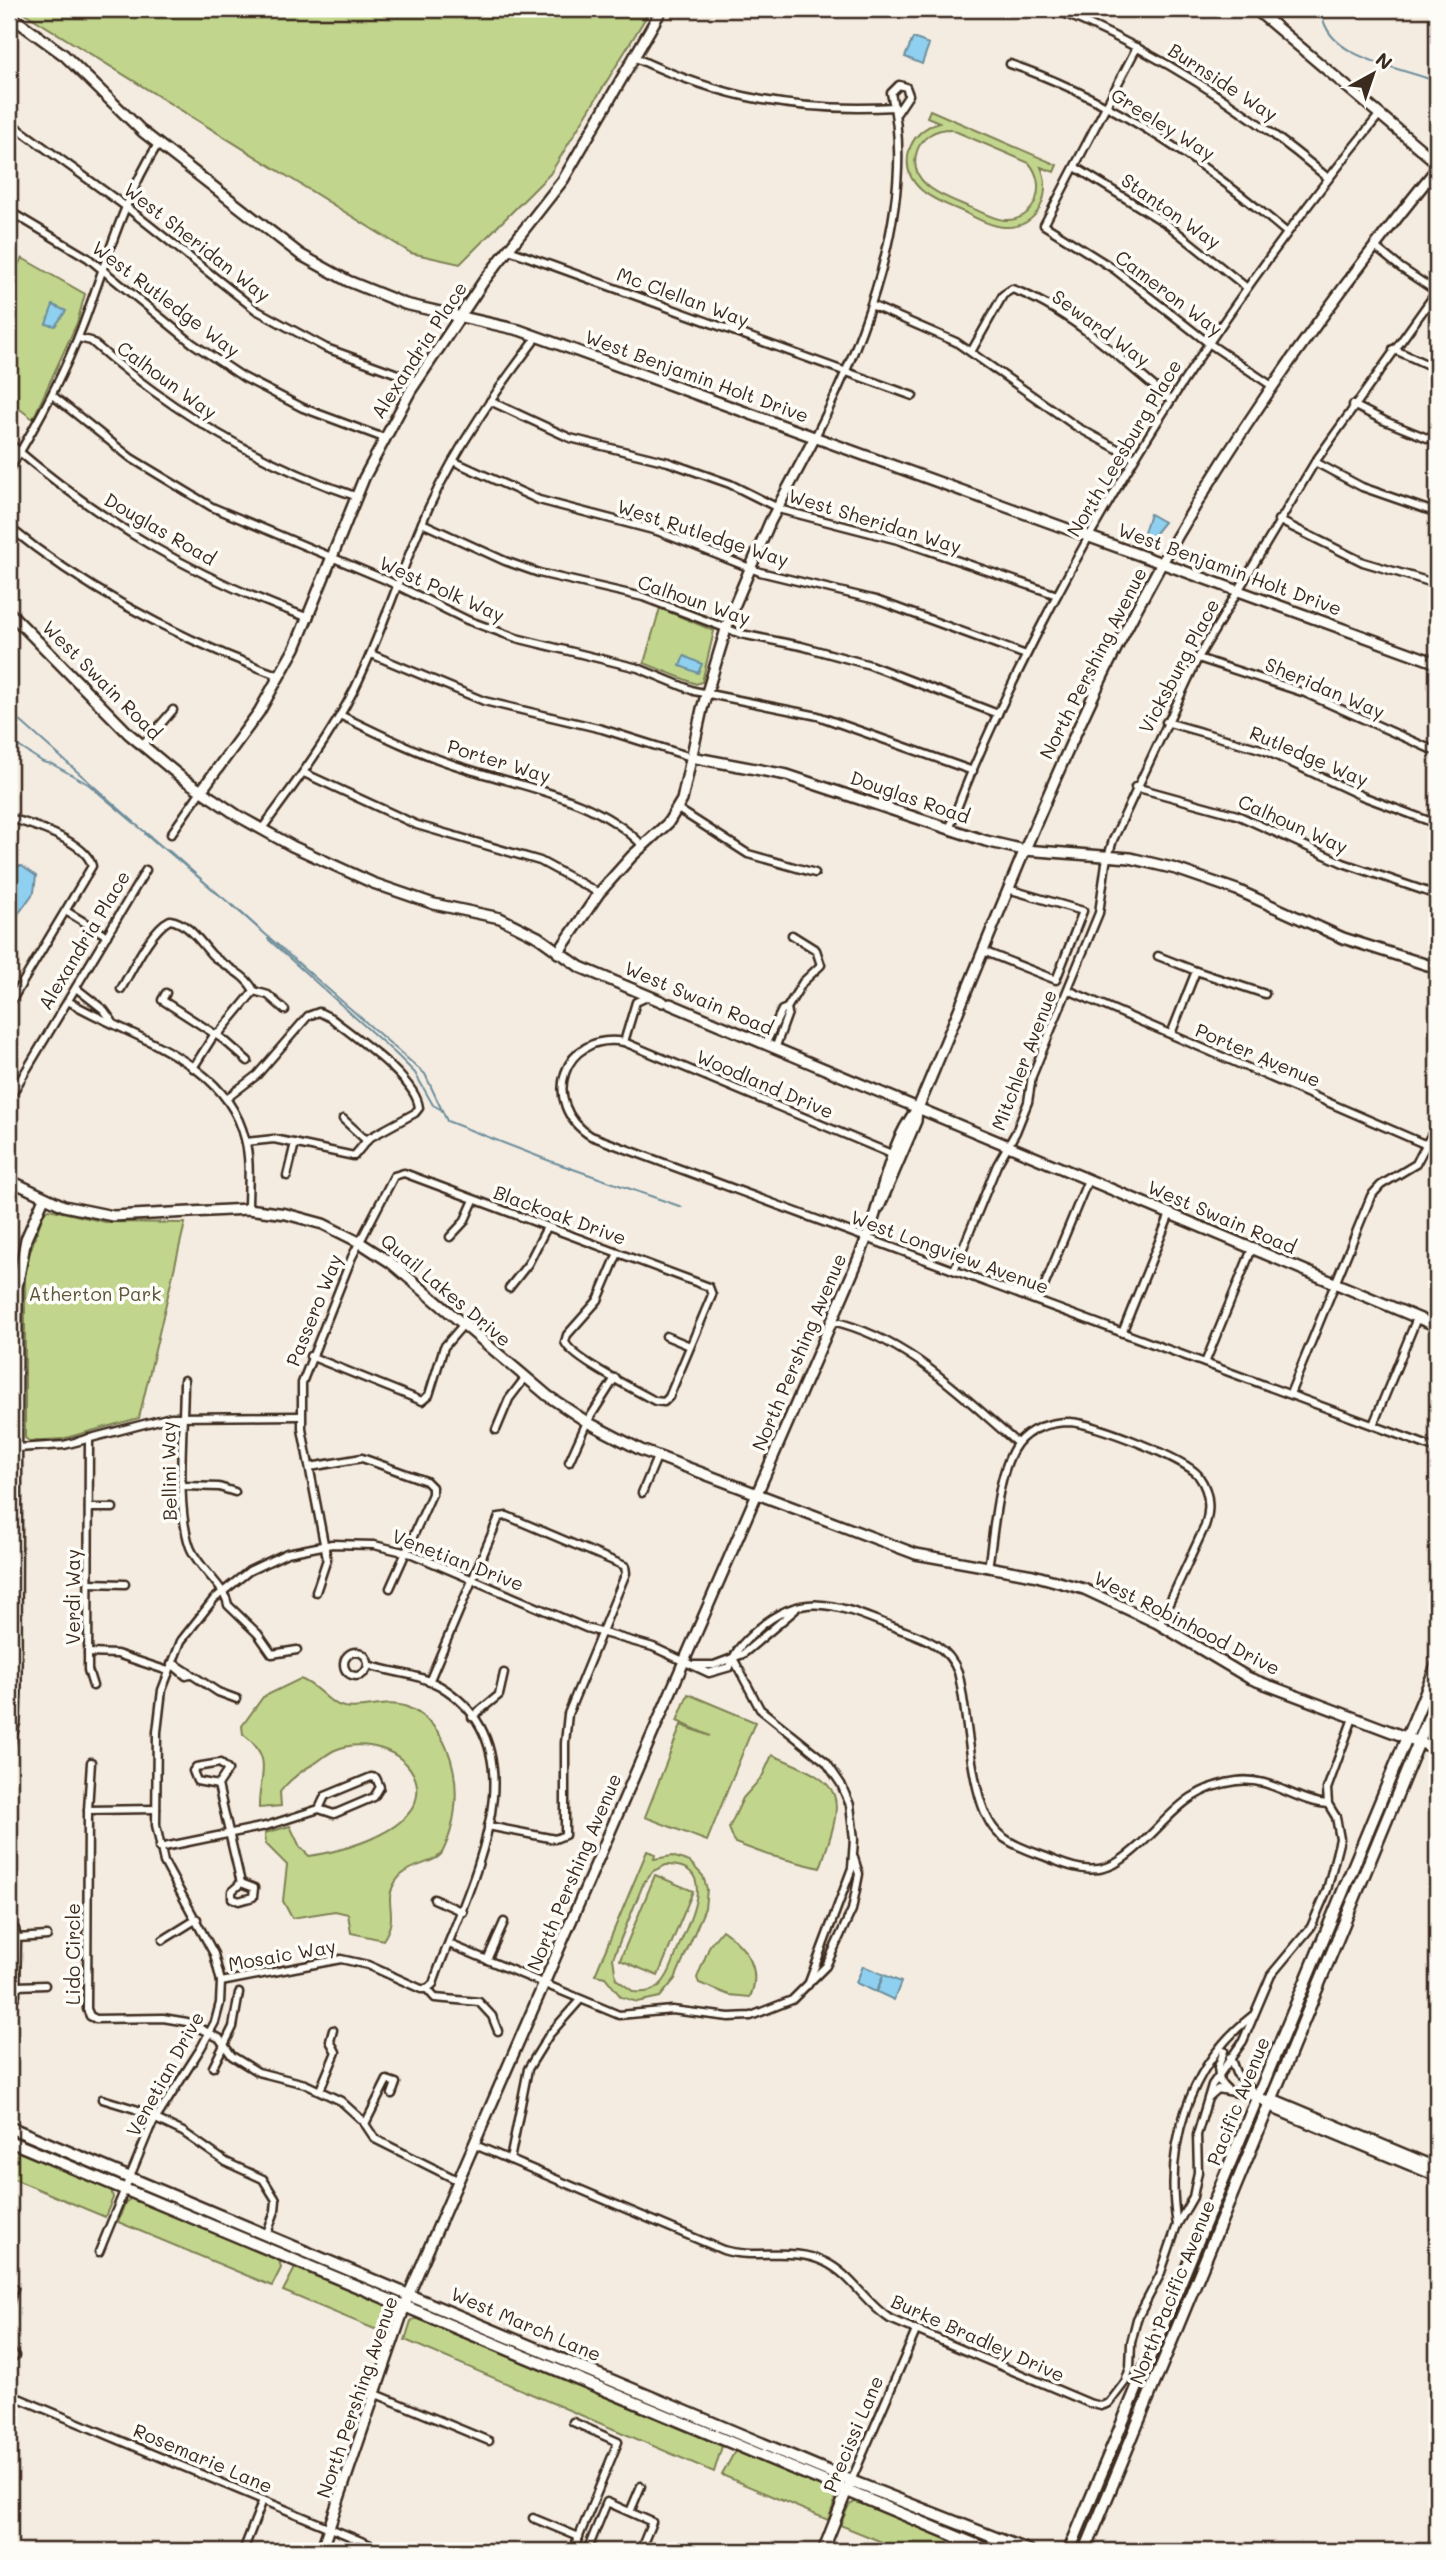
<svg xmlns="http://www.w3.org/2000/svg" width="1446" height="2560" viewBox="0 0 1446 2560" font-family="Mali,sans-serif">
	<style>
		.green { fill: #c1d68c; stroke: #7e8055; stroke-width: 2; fill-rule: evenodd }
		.water { fill: #8fd0f0; stroke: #6d8e9c; stroke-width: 2 }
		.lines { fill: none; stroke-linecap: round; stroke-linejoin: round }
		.stream { stroke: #6d8e9c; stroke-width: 2 }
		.street-casing { stroke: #3b2a1e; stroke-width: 11 }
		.secondary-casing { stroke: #3b2a1e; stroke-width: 14 }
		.primary-casing { stroke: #3b2a1e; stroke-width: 15 }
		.street { stroke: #fdfcf7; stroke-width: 6 }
		.secondary { stroke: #fdfcf7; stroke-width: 9 }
		.primary { stroke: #fdfcf7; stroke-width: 10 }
		.labels { text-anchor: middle; stroke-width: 7; stroke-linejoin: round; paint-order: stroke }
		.street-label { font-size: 19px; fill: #3b2a1e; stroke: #fdfcf7 }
		.park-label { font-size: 19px; fill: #5c553a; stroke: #fdfcf7 }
	</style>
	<rect width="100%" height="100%" fill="#f5ece1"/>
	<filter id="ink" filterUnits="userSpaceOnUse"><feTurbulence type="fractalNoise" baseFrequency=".0143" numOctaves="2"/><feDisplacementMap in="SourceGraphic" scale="14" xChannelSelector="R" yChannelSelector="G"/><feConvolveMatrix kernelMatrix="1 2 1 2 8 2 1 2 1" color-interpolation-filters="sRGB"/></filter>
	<g filter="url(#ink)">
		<!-- green -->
		<g class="green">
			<polygon points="18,9 651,9 550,174 460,264 411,253"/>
			<path d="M930,110L1057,165L1054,172L1041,167C1053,194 1038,229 1004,227C990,226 976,218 964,212C937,201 900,188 909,151C913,136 925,127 939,122L927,117ZM950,129L1029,163C1048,185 1036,222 1004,220C992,219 980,211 969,207C946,197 906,185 917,151C922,137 935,129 950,129Z"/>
			<polygon points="22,258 85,294 77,323 33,419 9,401 9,280"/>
			<polygon points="660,608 714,631 702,682 696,684 644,663"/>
			<polygon points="49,1209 105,1222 185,1223 139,1418 62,1439 29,1441 25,1438 25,1266 44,1212"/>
			<path d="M300,1679C317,1684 326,1703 344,1707C365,1711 387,1699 407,1707C460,1729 466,1805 443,1851C437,1865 409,1862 396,1881C381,1903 401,1913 383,1940L351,1933L348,1914L335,1911L292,1918L283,1901L287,1865L266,1844L265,1833L290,1826L300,1847L309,1856C341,1852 423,1830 417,1786C412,1751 364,1737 335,1750C328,1753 323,1758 317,1762C302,1770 290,1779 280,1792L281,1806L259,1808C258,1777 276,1759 243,1734L242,1726L263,1697Z"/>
			<polygon points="688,1694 755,1722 707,1841 645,1817 681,1725 710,1736 677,1721"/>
			<path d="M772,1755C847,1785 846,1793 820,1868L768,1855L735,1843L729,1828L743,1798L762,1777Z"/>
			<path d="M647,1851L655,1854L654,1859L672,1856L690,1862L703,1876L707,1889L705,1908L675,1979L660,1997L637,2002L621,1997L605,1977L595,1975ZM666,1865C720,1864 689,1921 679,1946C674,1959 670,1976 659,1986C652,1992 643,1993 634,1992L616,1979L613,1958L644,1882L653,1871Z"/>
			<polygon points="655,1875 693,1891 658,1976 620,1960"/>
			<path d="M722,1930C745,1946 763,1968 750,1997L729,1995L699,1983L697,1978L710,1945Z"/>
			<polygon points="9,2147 111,2188 113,2198 105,2217 9,2177"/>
			<polygon points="131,2198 279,2259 281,2268 272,2286 118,2222 125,2203"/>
			<polygon points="295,2268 390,2306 392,2312 384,2333 283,2291"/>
			<polygon points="417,2318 722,2446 714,2472 405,2340 411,2321"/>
			<polygon points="735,2451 831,2491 836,2498 828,2520 722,2475"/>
			<polygon points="857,2501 948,2540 949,2551 904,2551 840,2525 849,2505"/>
		</g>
		<!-- water -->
		<g class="water">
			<polygon points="913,38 929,44 922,64 905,57"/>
			<polygon points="53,305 66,311 55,326 46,324"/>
			<polygon points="1150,514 1164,522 1151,538 1144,532"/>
			<polygon points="684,656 702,664 698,673 680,666"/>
			<polygon points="9,866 22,866 36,876 34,892 9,927"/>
			<polygon points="863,1966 901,1982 894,2000 877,1992 883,1976 876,1992 856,1983"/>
		</g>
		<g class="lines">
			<!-- stream -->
			<g class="stream">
				<path d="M1334,9L1322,14C1328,58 1395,66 1429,79H1437"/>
				<polyline points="9,711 134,822"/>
				<polyline points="9,740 43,762 52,764 88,784 248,919 425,1074 447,1121 550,1161 682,1207"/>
				<polyline points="145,834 161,848"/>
				<polyline points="167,849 218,894"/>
				<polyline points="233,905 260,930"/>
				<polyline points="268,939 397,1055 415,1073 433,1105 442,1110"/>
			</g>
			<!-- street casing -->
			<g class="street-casing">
				<g id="street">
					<path d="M1054,9C1155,50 1245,108 1328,178"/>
					<polyline points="1137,47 1044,225 1114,269 1207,342 1272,386"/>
					<path d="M634,57C722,99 797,112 895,107"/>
					<path d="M1010,64C1112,98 1205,163 1286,232"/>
					<polyline points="9,122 125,206 256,310 326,348 417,381"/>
					<polyline points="1075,167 1167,224 1246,287"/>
					<polyline points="9,211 88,258 192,343 243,377 303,408 384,438"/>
					<polyline points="1374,246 1401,268 1437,292"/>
					<polyline points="509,250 913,396"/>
					<polyline points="871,305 956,342 1077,427 1134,458"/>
					<path d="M78,338L91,341C170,411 255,462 355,496"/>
					<polyline points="1393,349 1437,369"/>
					<path d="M971,352L1003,295L1012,289C1067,308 1125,362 1170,400"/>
					<polyline points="52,395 131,458 212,507 386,580 467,620 516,638 638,668 694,691 818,716 973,771"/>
					<polyline points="490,401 570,438 668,462 730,484 782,510 898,540 1057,595"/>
					<polyline points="1353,405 1385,421 1437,442"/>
					<path d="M815,437C864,341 918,201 891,93L899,85L906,87L909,95L897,113"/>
					<path d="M9,443C102,523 193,577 309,618"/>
					<polyline points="453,461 539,500 657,531 760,572 876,600 1026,655"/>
					<polyline points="1315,462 1362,487 1437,513"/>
					<path d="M9,470C38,423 64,374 84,322C107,260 123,200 158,144"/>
					<polyline points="1278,520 1363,562 1437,584"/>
					<polyline points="422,523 505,561 539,573 643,597 741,634 801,646 870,665 998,714"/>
					<path d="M9,527C90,593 182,640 280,676"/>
					<polyline points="371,654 484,701 602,729 691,757"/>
					<polyline points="1198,658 1305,693 1437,752"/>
					<path d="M340,715C379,734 417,753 458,766C520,787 596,796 643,846"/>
					<polyline points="1166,722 1264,750 1362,796 1437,824"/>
					<polyline points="142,746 173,710"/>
					<polyline points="304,773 417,825 540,861 599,893"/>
					<polyline points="1135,787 1237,815 1343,863 1437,895"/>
					<polyline points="678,809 748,854 815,873"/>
					<path d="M9,818C31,824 86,841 92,866L9,1005"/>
					<path d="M261,830C295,784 329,739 355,688C384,629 402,566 429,507C458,445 496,391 537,337"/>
					<path d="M949,830C973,762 1006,696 1038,632C1132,446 1248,276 1380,114"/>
					<polyline points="171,834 201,791"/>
					<polyline points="66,911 107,936"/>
					<polyline points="983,951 1056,980 1083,911 1008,889"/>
					<polyline points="1158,956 1196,971"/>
					<polyline points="76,988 104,1010 112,1021"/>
					<path d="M121,989C132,970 151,929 170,920C189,923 200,942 212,955C226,968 245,973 254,991L220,1032L214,1035L193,1068"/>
					<polyline points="1068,990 1422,1143 1437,1146"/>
					<polyline points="254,991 268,995 285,1010"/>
					<polyline points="166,993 162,1000 224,1040 248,1061"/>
					<path d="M68,1001C130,1038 226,1059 245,1139C251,1162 248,1186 248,1209"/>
					<polyline points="1171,1034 1196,971 1265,994"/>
					<polyline points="624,1042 636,1002 647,997"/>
					<polyline points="765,1045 782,1010 787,1008 803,982 821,965 816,950 792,935"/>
					<polyline points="775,1049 788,1013 787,1008"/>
					<path d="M227,1098L257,1075L308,1016L319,1012L331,1018C353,1036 417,1079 419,1108L415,1113L369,1138L354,1156L274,1139L246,1142"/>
					<polyline points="9,1099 146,870"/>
					<polyline points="343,1119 367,1141"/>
					<path d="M894,1155L624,1042C563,1031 539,1104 591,1136L1437,1449"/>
					<polyline points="287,1176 295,1143"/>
					<polyline points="450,1237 464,1222 474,1200"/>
					<polyline points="954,1270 997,1165 1016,1132 1028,1102 1032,1076 1099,913 1106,863 1113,840 1198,658 1315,462 1437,291"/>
					<polyline points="509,1288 528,1264 547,1227"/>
					<polyline points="1038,1301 1088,1180"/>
					<path d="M832,1321C907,1338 961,1395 1017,1443"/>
					<polyline points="1122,1333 1170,1214"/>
					<polyline points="666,1336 690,1346"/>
					<polyline points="310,1356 422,1401 429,1395 444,1347 463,1325"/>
					<polyline points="1205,1363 1252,1249"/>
					<path d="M184,1380C184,1427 175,1505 190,1547C198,1568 225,1586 228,1605L258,1634L272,1654L297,1650"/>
					<polyline points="1290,1394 1371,1196 1381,1185 1416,1164 1437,1124"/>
					<polyline points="1373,1425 1417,1318"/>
					<polyline points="496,1430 509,1399 525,1378"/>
					<polyline points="89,1438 88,1670 93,1686"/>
					<polyline points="17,1448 64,1445 171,1417 301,1416"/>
					<polyline points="569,1462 587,1422 615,1378"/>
					<polyline points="310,1467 362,1458 426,1481 432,1487 432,1494 390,1588"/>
					<polyline points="184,1486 219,1487 235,1492"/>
					<polyline points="642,1493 657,1457"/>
					<polyline points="89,1508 113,1508"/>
					<path d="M988,1568C994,1534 997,1471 1017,1444C1029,1428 1051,1422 1070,1422C1093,1423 1184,1458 1198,1475C1209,1490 1211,1508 1205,1526L1159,1625"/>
					<polyline points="89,1583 125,1584"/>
					<path d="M316,1592L327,1559L302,1429V1383L352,1257L394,1176L404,1173L709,1287L712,1295L669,1397L664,1402L655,1401C636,1390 572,1359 565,1342L567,1335L598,1300L618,1253"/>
					<circle cx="356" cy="1664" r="12"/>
					<polyline points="88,1653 117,1654 168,1671"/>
					<polyline points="733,1658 760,1709 826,1762 841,1784 850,1805 854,1839 852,1868 808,1985"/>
					<polyline points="171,1664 177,1665 218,1692 237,1699"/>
					<path d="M368,1665C392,1673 417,1673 440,1686C550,1752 461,1899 433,1984L427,1989"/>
					<polyline points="694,1665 714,1665 743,1654 795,1610"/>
					<polyline points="174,1666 186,1676 190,1675"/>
					<polyline points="429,1682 499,1517 507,1516 625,1566 626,1573 568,1714 565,1743 565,1835 555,1839 488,1826"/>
					<polyline points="9,1688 16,1691 9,1698"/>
					<polyline points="472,1717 499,1695 504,1673"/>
					<polygon points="220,1763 228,1770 218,1785 197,1781 193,1771 196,1767"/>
					<polygon points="371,1777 376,1778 380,1787 374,1797 334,1814 319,1809 325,1796"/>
					<polyline points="218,1785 241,1883"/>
					<polyline points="156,1809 88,1810 87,2009 90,2016 96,2019 163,2018 187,2022 219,2038 232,2056 258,2072 305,2084 341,2101 363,2121 375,2139 459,2181"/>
					<polyline points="88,1810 91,1762"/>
					<polyline points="159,1848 266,1826 319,1809"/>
					<polygon points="241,1883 254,1888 253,1897 239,1901 232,1898 232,1891"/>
					<polyline points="434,1899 463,1912"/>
					<polyline points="9,1920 12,1898"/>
					<polyline points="9,1927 15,1929 17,1938"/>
					<polyline points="163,1940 197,1919"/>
					<polyline points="449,1944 619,2015 672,2010 729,2017 751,2016 792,2000 826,1966 852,1910 859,1874 854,1858"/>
					<polyline points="487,1960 504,1922"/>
					<polyline points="221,1982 341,1959 368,1965 421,1989 427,1989"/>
					<polyline points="17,1986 45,1985"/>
					<polyline points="427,1989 435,1998 479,2002 492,2016 498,2031"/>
					<polyline points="9,2000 16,1996 17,1938 47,1936"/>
					<polyline points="1224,2051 1218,2067 1220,2082 1228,2090"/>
					<polyline points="1230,2057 1236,2073 1257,2096"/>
					<polyline points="213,2067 233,2027 239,1993"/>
					<polyline points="320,2090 336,2052 330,2041 333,2030"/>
					<polyline points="1209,2097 1218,2089 1259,2097"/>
					<polyline points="102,2099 135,2109 183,2132 226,2162 263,2179 276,2200 275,2211 267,2233"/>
					<polyline points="365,2124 387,2080 396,2083 392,2094"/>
					<path d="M475,2145L723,2250C757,2260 792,2246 825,2262C852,2275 865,2303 890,2319L1089,2403L1101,2406L1109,2403L1125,2382L1130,2368L1131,2343L1137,2319L1160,2275L1177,2225L1193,2197L1198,2172L1197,2135L1212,2085L1243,2041L1271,1975L1311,1927L1327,1890L1340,1839L1336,1817L1328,1804L1327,1789L1353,1718"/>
					<polyline points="510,2160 528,2069 549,2035 580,2000"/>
					<path d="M1177,2225C1164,2147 1188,2066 1252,2016"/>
					<path d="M99,2252L150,2128L201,2048L215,2022L220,2003L221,1982L214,1954L164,1862L156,1825L157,1732L162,1690L181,1641L214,1599L249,1571L287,1553L332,1544L374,1545L412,1554L586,1628L653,1647L709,1673L730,1667C735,1649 745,1641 758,1629C806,1587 843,1608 894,1627C920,1637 947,1643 958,1672C969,1712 969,1808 999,1834C1014,1847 1037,1853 1056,1861C1078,1870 1100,1875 1121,1860C1165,1830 1177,1789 1237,1781C1270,1776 1296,1802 1328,1804"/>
					<polyline points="9,2285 14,2288 9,2305"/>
					<polyline points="9,2350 15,2356"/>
					<polyline points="9,2394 385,2551"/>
					<polyline points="376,2394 489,2441"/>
					<polyline points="851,2481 916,2331"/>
					<polyline points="630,2512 641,2486"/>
					<polyline points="533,2518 579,2537"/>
					<polyline points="243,2551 263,2500"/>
					<polyline points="573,2551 618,2442 573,2422"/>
					<polyline points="587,2551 607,2502 652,2522 640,2551"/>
					<polyline points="956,2551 961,2539"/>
				</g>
			</g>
			<!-- secondary casing -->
			<g class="secondary-casing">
				<g id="secondary">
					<polyline points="1255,9 1437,163"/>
					<polyline points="9,15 64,55 143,132 301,255 348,281 405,304 519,330 1437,663"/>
					<polyline points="9,612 129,734 182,778 240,817 292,846 373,883 434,904 500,918 538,937 580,967 663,1002"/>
					<polyline points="691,757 787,775 986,841 1024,850 1130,858 1176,869 1237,890 1343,938 1437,968"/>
					<polyline points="201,791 259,712 295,648 364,478 411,390 483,282 563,180 662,9"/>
					<polyline points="558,953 599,893 632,856 668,823 682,800 702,709 730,616 770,522 815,437"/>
					<polyline points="670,1004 1437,1326"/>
					<polyline points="9,1180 64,1206 113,1216 248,1209 286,1214 323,1224 359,1242 390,1262 548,1396 587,1422 641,1450 916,1554 1033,1575 1084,1589 1157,1623 1249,1678 1437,1749"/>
					<polyline points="879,1207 916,1121 917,1110"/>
					<polyline points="9,1745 15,1721 16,1691 17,1287 26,1239 44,1198"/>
					<polyline points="1259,2097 1278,2110 1437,2176"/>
					<polyline points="1269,2102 1277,2101 1437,2168"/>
					<path d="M321,2551L409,2294L832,1321C847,1285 864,1250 875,1214C885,1179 894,1137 918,1108C984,953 1042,796 1118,645C1205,473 1316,317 1437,168"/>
					<polyline points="823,2551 849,2485"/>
				</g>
			</g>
			<!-- primary casing -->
			<g class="primary-casing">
				<g id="primary">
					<polyline points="9,2127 851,2481 1029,2551"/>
					<polyline points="9,2141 991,2551"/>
					<polyline points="1069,2551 1437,1665"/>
					<polyline points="1085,2551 1437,1698"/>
				</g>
			</g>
			<!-- street -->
			<use href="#street" class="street"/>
			<!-- secondary -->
			<use href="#secondary" class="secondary"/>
			<!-- primary -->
			<use href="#primary" class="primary"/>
		</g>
	</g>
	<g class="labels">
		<!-- street labels -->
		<g class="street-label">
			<text transform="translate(1223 82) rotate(33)" y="7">Burnside Way</text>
			<text transform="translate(1163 124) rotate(32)" y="7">Greeley Way</text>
			<text transform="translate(1171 211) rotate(35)" y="7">Stanton Way</text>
			<text transform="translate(197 242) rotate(38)" y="7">West Sheridan Way</text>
			<text transform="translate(1169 293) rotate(37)" y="7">Cameron Way</text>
			<text transform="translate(683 297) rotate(20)" y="7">Mc Clellan Way</text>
			<text transform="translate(166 299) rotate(37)" y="7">West Rutledge Way</text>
			<text transform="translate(1101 328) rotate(36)" y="7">Seward Way</text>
			<text transform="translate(419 350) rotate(-57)" y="7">Alexandria Place</text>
			<text transform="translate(697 376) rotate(20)" y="7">West Benjamin Holt Drive</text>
			<text transform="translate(167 380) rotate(36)" y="7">Calhoun Way</text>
			<text transform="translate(1124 448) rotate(-59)" y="7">North Leesburg Place</text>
			<text transform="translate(875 521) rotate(17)" y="7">West Sheridan Way</text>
			<text transform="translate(160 529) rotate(30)" y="7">Douglas Road</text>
			<text transform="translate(703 533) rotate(18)" y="7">West Rutledge Way</text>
			<text transform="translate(1230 569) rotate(20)" y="7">West Benjamin Holt Drive</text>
			<text transform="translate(442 589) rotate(24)" y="7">West Polk Way</text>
			<text transform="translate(694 600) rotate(19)" y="7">Calhoun Way</text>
			<text transform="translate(1093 663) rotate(-63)" y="7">North Pershing Avenue</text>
			<text transform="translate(1179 666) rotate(-62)" y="7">Vicksburg Place</text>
			<text transform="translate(102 680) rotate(45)" y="7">West Swain Road</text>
			<text transform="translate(1325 688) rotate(23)" y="7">Sheridan Way</text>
			<text transform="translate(1309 756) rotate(23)" y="7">Rutledge Way</text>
			<text transform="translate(499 761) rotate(17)" y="7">Porter Way</text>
			<text transform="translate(910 797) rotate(19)" y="7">Douglas Road</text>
			<text transform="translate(1293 824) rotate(24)" y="7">Calhoun Way</text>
			<text transform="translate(84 940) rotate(-59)" y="7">Alexandria Place</text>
			<text transform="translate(699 998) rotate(23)" y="7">West Swain Road</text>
			<text transform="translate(1258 1055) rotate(23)" y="7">Porter Avenue</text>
			<text transform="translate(1024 1060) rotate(-69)" y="7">Mitchler Avenue</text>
			<text transform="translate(765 1084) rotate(23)" y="7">Woodland Drive</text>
			<text transform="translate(560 1215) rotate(20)" y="7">Blackoak Drive</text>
			<text transform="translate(1222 1217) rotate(23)" y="7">West Swain Road</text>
			<text transform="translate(950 1252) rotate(20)" y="7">West Longview Avenue</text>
			<text transform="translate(446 1290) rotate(40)" y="7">Quail Lakes Drive</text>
			<text transform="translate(314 1310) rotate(-68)" y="7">Passero Way</text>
			<text transform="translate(799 1352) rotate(-67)" y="7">North Pershing Avenue</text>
			<text transform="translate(169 1471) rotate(-91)" y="7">Bellini Way</text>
			<text transform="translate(458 1560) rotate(21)" y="7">Venetian Drive</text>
			<text transform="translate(73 1597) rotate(-90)" y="7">Verdi Way</text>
			<text transform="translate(1187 1623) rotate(27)" y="7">West Robinhood Drive</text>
			<text transform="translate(574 1872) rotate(-67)" y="7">North Pershing Avenue</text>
			<text transform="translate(73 1954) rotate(-90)" y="7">Lido Circle</text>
			<text transform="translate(282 1955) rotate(-10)" y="7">Mosaic Way</text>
			<text transform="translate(165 2074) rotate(-61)" y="7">Venetian Drive</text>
			<text transform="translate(1238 2101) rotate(-68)" y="7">Pacific Avenue</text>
			<text transform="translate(1172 2292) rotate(-68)" y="7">North Pacific Avenue</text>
			<text transform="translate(526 2324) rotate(23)" y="7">West March Lane</text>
			<text transform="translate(978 2338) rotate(24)" y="7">Burke Bradley Drive</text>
			<text transform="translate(357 2397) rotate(-71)" y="7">North Pershing Avenue</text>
			<text transform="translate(853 2434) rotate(-67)" y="7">Precissi Lane</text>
			<text transform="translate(203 2458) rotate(23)" y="7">Rosemarie Lane</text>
		</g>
		<!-- park labels -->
		<g class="park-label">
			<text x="95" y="1301">Atherton Park</text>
		</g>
	</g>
	<!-- margin -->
	<rect width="1446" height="2560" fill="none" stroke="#fdfcf7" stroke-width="35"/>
	<rect x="18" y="18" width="1411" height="2525" fill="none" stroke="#3b2a1e" stroke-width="2.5" filter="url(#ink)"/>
	<!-- north arrow -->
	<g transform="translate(1373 74) rotate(40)" stroke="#fdfcf7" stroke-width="5" paint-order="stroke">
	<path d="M0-5L12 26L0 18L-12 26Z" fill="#3b2a1e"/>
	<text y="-10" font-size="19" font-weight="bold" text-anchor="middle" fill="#3b2a1e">N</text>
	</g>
</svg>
